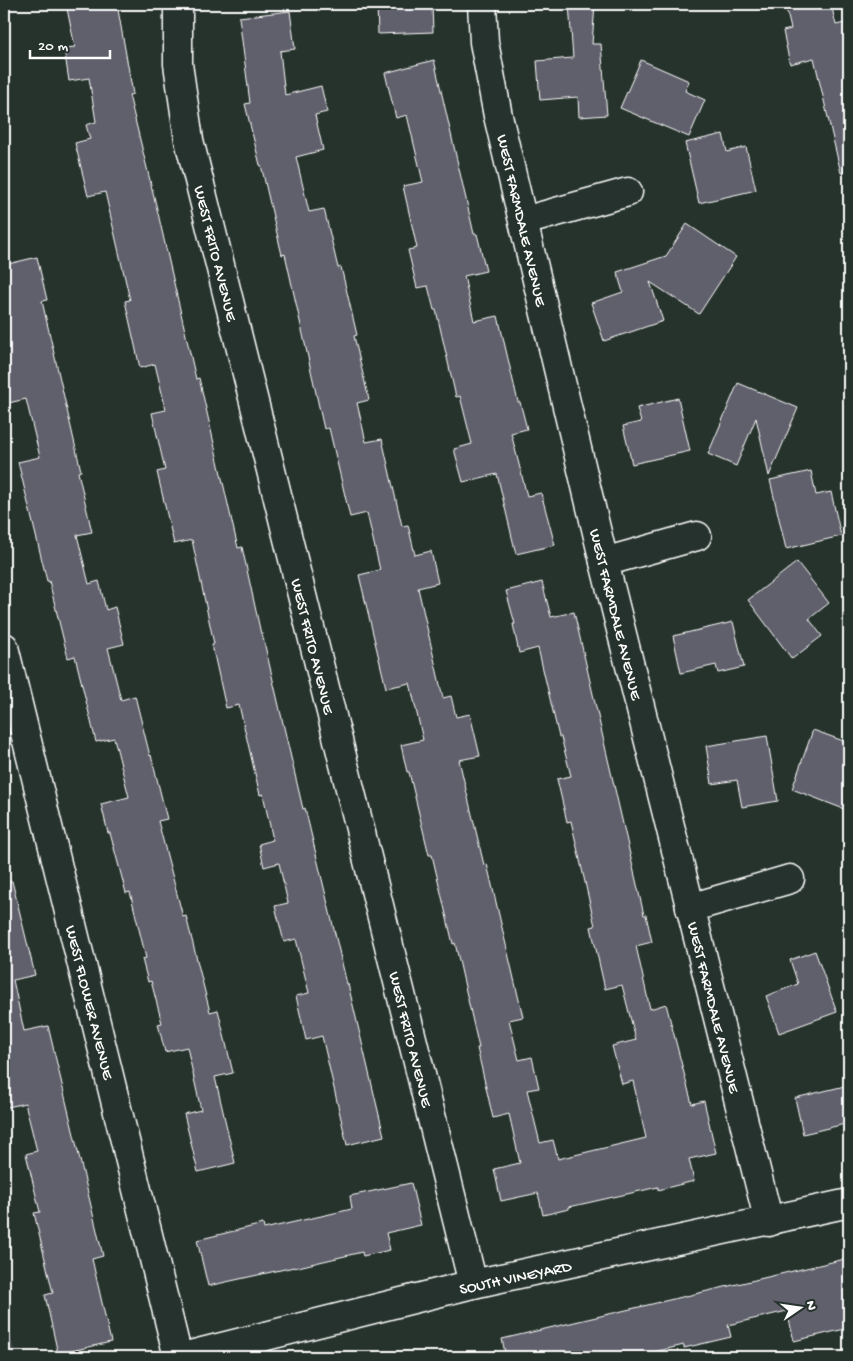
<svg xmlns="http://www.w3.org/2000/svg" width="853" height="1361" viewBox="0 0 853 1361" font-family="'Gochi Hand',sans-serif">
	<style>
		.built { fill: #384040 }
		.building { fill: #61606c; stroke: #fff }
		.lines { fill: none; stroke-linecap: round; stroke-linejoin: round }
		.minor-casing { stroke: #fff; stroke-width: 31 }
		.minor { stroke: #26332d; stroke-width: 28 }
		.labels { text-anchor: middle; stroke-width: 4.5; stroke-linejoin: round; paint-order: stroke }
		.street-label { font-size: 16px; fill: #fff; stroke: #26332d }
	</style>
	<rect width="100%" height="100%" fill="#26332d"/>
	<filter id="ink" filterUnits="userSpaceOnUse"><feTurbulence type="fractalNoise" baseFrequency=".02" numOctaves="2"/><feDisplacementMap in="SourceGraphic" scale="10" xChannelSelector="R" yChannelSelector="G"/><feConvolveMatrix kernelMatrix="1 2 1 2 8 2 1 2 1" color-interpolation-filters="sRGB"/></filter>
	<g filter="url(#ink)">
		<!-- built -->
		<polygon class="built" points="4,1308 16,1357 4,1357"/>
		<!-- building -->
		<g class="building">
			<polygon points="66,4 117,4 133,94 129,95 157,209 196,379 199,378 238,548 242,547 261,634 262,633 303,809 305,808 347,984 348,984 384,1136 347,1145 322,1036 306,1040 296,996 309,993 296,939 284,942 275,906 288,903 279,863 264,867 259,844 273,840 263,794 260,795 239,705 226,708 212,645 214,644 192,540 174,544 157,472 165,470 152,413 166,410 155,364 140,368 125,301 130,300 105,192 88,196 75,143 90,139 86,125 96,122 89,78 69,81 64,48 75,47"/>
			<polygon points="377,4 432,4 433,32 378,34"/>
			<polygon points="569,4 595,4 592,44 601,44 607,115 579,117 578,97 540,100 537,61 573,58"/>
			<polygon points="785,4 831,4 836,25 849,22 849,172 841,173 814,58 790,64 783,31 791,29"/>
			<polygon points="290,11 295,49 280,51 285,95 321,86 327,112 315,115 323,150 296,157 309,212 324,209 338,268 341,267 357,335 354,336 369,400 357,403 366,442 382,439 402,526 408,525 415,555 431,551 438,583 418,588 443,698 451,696 456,717 470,714 480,756 459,760 484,865 487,864 523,1017 509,1020 519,1060 532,1057 539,1088 527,1090 540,1143 553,1140 558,1159 646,1138 633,1081 622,1084 612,1046 636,1040 622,985 605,989 591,927 595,926 571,821 567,822 557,779 571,776 561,737 559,737 538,648 519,653 513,624 515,624 506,591 542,582 551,617 574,612 644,915 646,915 652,942 636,946 650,1009 666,1004 692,1104 704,1101 716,1153 689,1159 694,1181 658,1190 658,1187 569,1207 569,1209 543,1215 538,1193 501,1201 494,1169 520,1163 509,1114 493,1118 477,1048 479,1048 455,943 453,944 432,855 429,855 409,772 407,772 401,745 423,740 410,683 386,688 359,575 380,570 367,513 350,517 329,428 324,429 285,254 282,255 261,165 260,165 245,104 250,103 239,17"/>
			<polygon points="434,60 474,234 477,234 486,271 464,276 474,321 498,316 518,402 520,402 527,429 511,433 527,496 541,493 555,545 516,554 497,474 463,482 454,449 472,444 460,396 456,397 436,310 434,310 428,286 417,288 408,250 417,248 403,186 423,182 407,115 396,118 385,73"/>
			<polygon points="641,60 689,81 685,91 705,100 689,137 620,108"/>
			<polygon points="723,134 727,152 746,147 756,190 699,203 685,143"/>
			<polygon points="687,224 736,257 699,314 650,282 663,321 604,341 591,303 623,292 617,272 666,256"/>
			<polygon points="37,257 47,300 42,301 81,471 78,472 92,532 77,535 89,584 99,581 106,610 115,607 124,644 108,648 121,700 135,696 150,756 151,755 167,819 158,821 183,917 186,916 210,1012 218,1010 233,1073 215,1077 235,1163 198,1172 184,1114 201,1110 187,1047 165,1052 158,1024 162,1023 151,981 148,982 142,959 146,958 130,892 126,893 110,833 108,833 101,804 129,797 114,738 96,742 75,656 68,658 49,581 47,581 18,462 40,457 26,399 4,404 4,265"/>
			<polygon points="738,383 798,408 769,476 756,418 736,466 708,454"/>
			<polygon points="678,398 690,451 632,464 623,426 641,422 637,408"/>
			<polygon points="811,471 816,495 831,492 841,536 786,549 770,480"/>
			<polygon points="797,562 829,603 809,619 822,636 792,659 748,600"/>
			<polygon points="733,622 744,667 718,673 716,665 681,673 673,636"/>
			<polygon points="813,730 849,743 849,811 792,789"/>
			<polygon points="767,736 778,801 742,807 737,780 712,784 706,746"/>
			<polygon points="12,881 35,975 13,980 24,1031 48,1026 103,1256 92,1259 111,1342 58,1354 45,1295 53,1293 34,1213 40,1212 26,1154 37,1151 25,1103 4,1108 4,882"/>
			<polygon points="815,951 837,1012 779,1033 766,996 798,984 790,960"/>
			<polygon points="849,1085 849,1123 803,1134 795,1098"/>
			<polygon points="411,1183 421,1225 386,1233 390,1250 363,1256 362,1252 294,1268 294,1267 208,1286 197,1240 263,1224 264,1229 352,1209 350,1196"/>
			<polygon points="849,1258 849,1328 794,1341 787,1311 728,1325 731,1337 684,1348 684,1345 632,1357 506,1357 502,1339"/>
		</g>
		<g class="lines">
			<!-- minor casing -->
			<g class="minor-casing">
				<g id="minor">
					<polyline points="178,4 178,64 189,140 473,1284"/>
					<polyline points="482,4 484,42 498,116 604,562 769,1222"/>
					<polyline points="524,221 628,192"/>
					<polyline points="604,562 697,536"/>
					<polyline points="4,647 178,1357"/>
					<polyline points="690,908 790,879"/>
					<polyline points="182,1357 473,1284 849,1203"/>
				</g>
			</g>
			<!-- minor -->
			<use href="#minor" class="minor"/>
		</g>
	</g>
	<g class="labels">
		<!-- street labels -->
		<g class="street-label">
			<text transform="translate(523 220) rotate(77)" y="6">WEST FARMDALE AVENUE</text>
			<text transform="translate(217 253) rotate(76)" y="6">WEST FRITO AVENUE</text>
			<text transform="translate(617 614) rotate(76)" y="6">WEST FARMDALE AVENUE</text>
			<text transform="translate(314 646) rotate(76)" y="6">WEST FRITO AVENUE</text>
			<text transform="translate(91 1002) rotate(76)" y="6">WEST FLOWER AVENUE</text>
			<text transform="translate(715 1007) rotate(76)" y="6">WEST FARMDALE AVENUE</text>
			<text transform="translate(412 1039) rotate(76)" y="6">WEST FRITO AVENUE</text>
			<text transform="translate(515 1276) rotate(-12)" y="6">SOUTH VINEYARD</text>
		</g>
	</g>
	<!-- margin -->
	<rect width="853" height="1361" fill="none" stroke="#26332d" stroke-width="20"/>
	<rect x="10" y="10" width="833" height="1341" fill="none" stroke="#fff" stroke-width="2" filter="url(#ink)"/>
	<!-- north arrow -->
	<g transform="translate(800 1308) rotate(77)" stroke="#26332d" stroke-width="4" paint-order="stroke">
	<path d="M0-4L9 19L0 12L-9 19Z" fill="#ffffff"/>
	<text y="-8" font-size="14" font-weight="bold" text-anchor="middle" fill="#ffffff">N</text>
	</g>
	<!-- scale -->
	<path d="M30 50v8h80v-8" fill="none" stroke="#ffffff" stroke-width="2.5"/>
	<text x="38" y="50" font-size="15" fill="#ffffff" stroke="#26332d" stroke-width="4" paint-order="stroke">20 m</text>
</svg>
